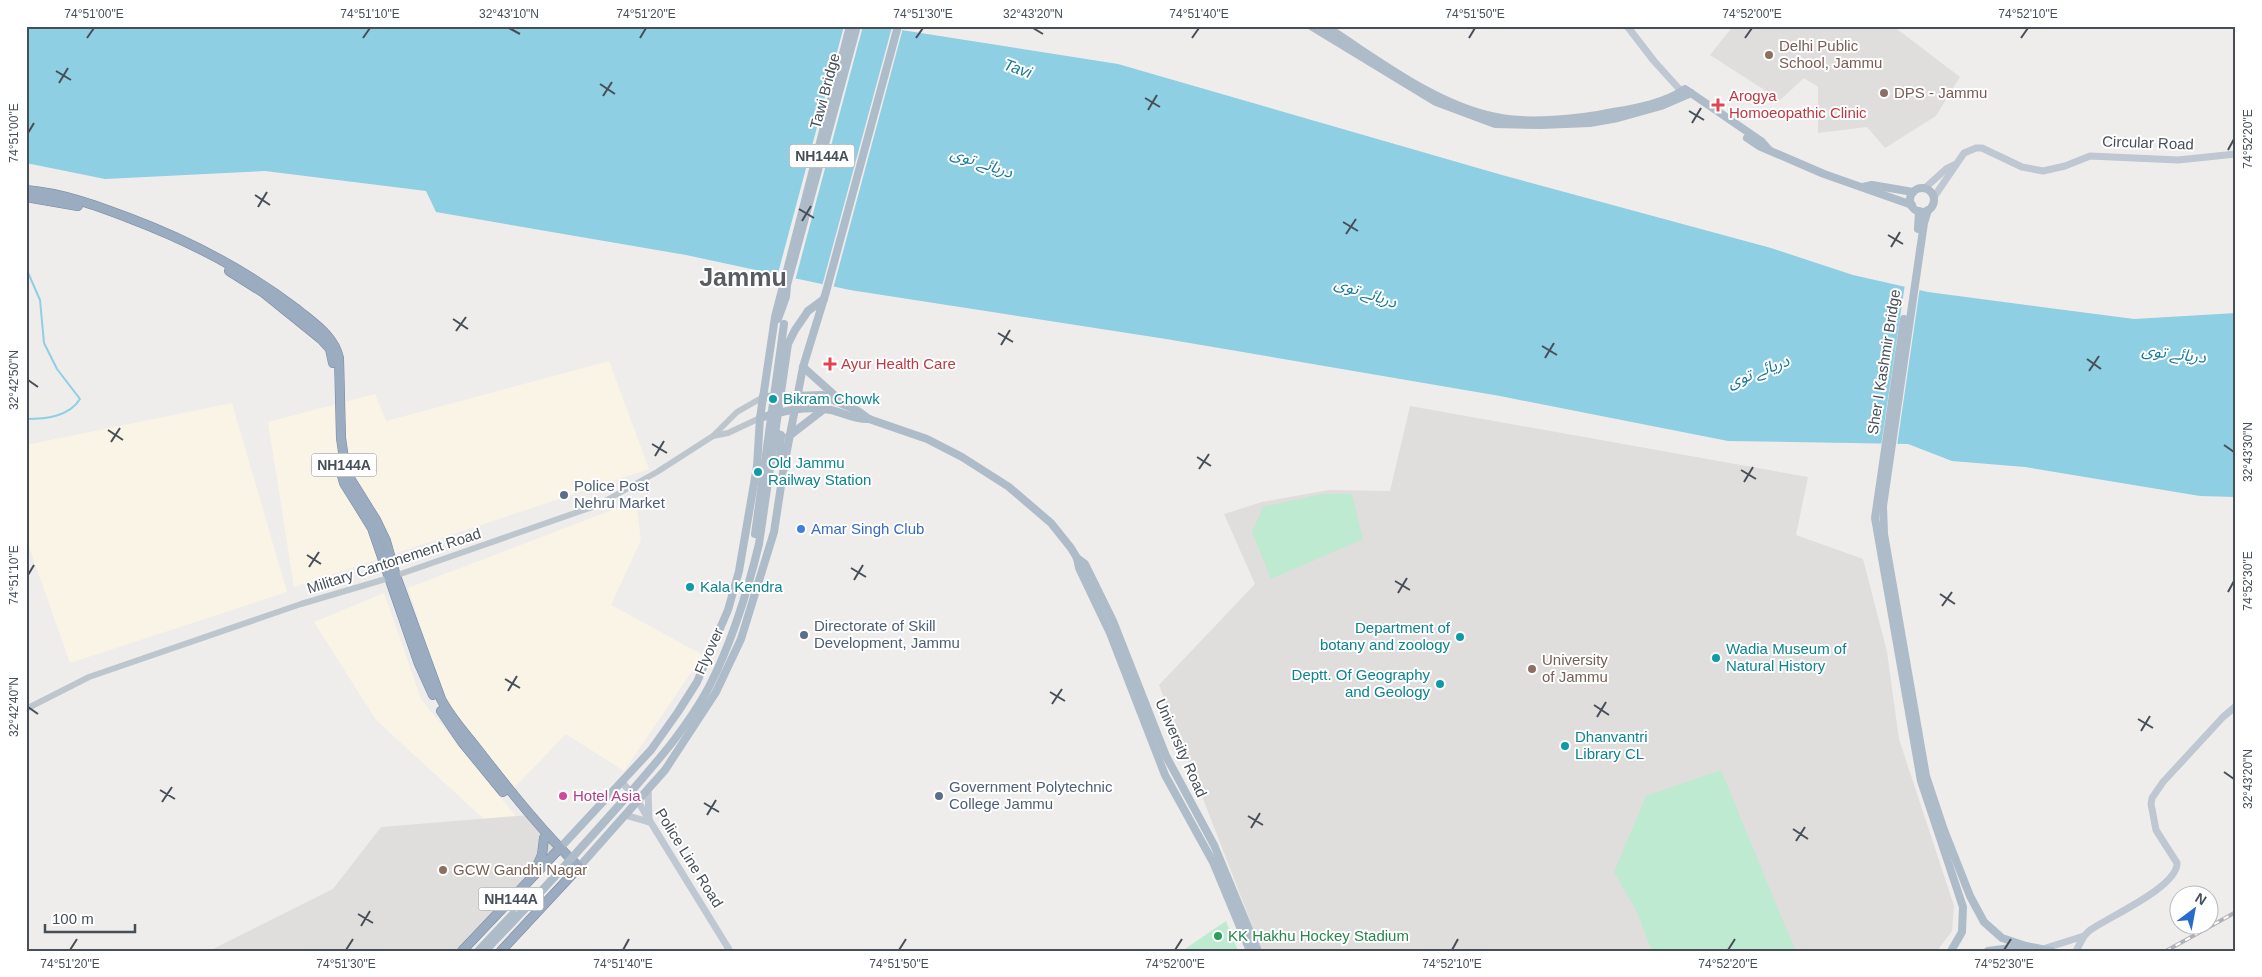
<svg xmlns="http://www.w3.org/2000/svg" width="2262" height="977" viewBox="0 0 2262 977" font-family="Arial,'Noto Sans Arabic',sans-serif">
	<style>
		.commercial { fill: #f9f4e5 }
		.education { fill: #e0dddd }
		.green { fill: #bdead0 }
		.water { fill: #8ecfe3 }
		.pier { fill: #efecec }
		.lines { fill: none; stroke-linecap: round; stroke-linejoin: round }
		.stream { stroke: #8ecfe3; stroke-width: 2 }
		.trunk-casing { stroke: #7388a3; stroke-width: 10 }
		.tertiary { stroke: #bec6cd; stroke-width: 6 }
		.secondary { stroke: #bec7d2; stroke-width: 7 }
		.primary { stroke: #aebbc9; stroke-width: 8 }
		.trunk { stroke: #9bacc0; stroke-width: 9 }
		.rail-casing { stroke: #afb1b6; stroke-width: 4 }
		.rail { stroke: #fff; stroke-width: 2; stroke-dasharray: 5.5; stroke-linecap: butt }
		.primary-bridge { stroke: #aebbc9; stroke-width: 8 }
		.ticks { fill: none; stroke: #464f58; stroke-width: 2 }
		.education-dot { fill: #8d6e63; stroke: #fff; stroke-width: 2 }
		.health-dot { fill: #e0444e; stroke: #fff; stroke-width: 2 }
		.culture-dot { fill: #0f9aa8; stroke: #fff; stroke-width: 2 }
		.service-dot { fill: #5c6f8a; stroke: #fff; stroke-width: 2 }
		.shop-dot { fill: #3f7fe0; stroke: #fff; stroke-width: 2 }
		.hotel-dot { fill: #d1479c; stroke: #fff; stroke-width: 2 }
		.leisure-dot { fill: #2e9e5b; stroke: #fff; stroke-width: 2 }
		.labels { text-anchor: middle; stroke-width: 4; stroke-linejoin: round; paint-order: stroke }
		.shield { fill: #fff; stroke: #7e848a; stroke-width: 1 }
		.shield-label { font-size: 14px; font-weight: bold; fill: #464f58 }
		.education-label { font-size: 15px; fill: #785e54; stroke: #fff; text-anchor: start }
		.street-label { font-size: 15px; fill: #464f58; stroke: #fff }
		.health-label { font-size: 15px; fill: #be3a42; stroke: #fff; text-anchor: start }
		.culture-label { font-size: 15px; fill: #0d838f; stroke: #fff; text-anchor: start }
		.service-label { font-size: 15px; fill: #4e5e75; stroke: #fff; text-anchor: start }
		.shop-label { font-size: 15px; fill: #366cbe; stroke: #fff; text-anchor: start }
		.hotel-label { font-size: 15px; fill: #b23c85; stroke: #fff; text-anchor: start }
		.leisure-label { font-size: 15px; fill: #27864d; stroke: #fff; text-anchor: start }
		.water-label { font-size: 16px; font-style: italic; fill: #187a99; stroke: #fff }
		.town-label { font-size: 25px; font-weight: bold; fill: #595c60; stroke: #fff }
		.neatline { fill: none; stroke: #464f58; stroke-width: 2 }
		.ticks-label { font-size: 12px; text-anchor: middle; fill: #464f58 }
	</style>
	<rect width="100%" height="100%" fill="#efecec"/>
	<!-- commercial -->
	<g class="commercial">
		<polygon points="609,361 649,469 294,587 268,422 375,394 386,421"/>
		<polygon points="232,403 287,592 70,663 26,538 26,445"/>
		<polygon points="636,501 641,540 611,605 703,655 624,771 566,734 514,788 445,701 408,588"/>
		<polygon points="384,593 421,699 517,818 485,820 376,720 314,622"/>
	</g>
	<!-- education -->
	<g class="education">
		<polygon points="1733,26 1893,26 1960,77 1936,116 1885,148 1867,127 1818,133 1818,87 1804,78 1780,100 1710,55"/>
		<polygon points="1410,406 1808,477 1796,535 1863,559 1887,652 1899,739 1954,906 1952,931 1937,951 1262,951 1159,685 1255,584 1224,514 1262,502 1329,490 1390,491"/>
		<polygon points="528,815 556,851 460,951 209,951 333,889 381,827"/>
	</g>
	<!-- green -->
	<g class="green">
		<polygon points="1322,494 1352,494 1363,539 1271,579 1252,532 1263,507"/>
		<polygon points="1721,770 1790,938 1796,951 1652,951 1635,908 1614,872 1646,796"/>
		<polygon points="1226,921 1238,951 1182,951"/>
	</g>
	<!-- water -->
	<polygon class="water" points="26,26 876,26 1118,64 1502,175 1771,248 1853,275 1928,292 2134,319 2236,313 2236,497 2200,496 2025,467 1952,461 1908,444 1728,441 1500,396 1166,339 850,290 686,255 436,212 426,191 265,171 105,179 26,163"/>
	<!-- pier -->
	<g class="pier">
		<polygon points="844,26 863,26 795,281 777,277"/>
		<polygon points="892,27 903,28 833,289 822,286"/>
		<polygon points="1905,284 1920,287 1897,446 1881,446"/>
	</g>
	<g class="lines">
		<!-- stream -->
		<path class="stream" d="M26,268L40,300L44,343L57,369L80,399C69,417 45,419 26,419"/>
		<!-- trunk casing -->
		<g class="trunk-casing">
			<g id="trunk">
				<path d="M26,190C62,193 95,205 129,218C190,241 246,270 298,310C315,324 334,336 339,358L341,438L346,472L376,520L386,541L396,576L441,699C451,718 466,734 479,751C511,792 542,831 579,867L501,951"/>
				<polyline points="26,197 78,206"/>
				<polyline points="229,271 264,293 321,339 330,349 333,363"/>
				<polyline points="339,465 344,483 372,528 419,664 433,695"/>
				<polyline points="441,711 462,742 503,792"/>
				<polyline points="535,870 542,855 544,838"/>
				<polyline points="462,951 560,848"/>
			</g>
		</g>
		<!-- tertiary -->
		<g class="tertiary">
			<polyline points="713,436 737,412 763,397"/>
			<polyline points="26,709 89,677 301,604 389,578 598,505 657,472 713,436 728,433 760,418"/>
		</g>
		<!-- secondary -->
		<g class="secondary">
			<polyline points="1627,26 1654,61 1682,92"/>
			<polyline points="1925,188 1946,169 1954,165"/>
			<polyline points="1934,197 1964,153 1976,148 1982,148 2022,167 2043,171 2065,166 2090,156 2178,160 2236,154"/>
			<polyline points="622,782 637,800 730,951"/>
			<polyline points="648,789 649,821"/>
			<polyline points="625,815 649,822"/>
			<polyline points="2046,948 2084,936"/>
			<path d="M2076,951L2084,936L2089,931C2108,917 2178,887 2177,863L2156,830L2151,804L2152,798L2163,782L2223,717L2236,706"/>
		</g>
		<!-- primary -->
		<g class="primary">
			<polyline points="1311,26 1436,102 1495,124 1540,125 1590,123 1618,118 1661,106 1691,93"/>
			<path d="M1325,26C1377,59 1435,105 1496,117C1527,124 1581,119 1613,112C1637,108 1665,103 1685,89L1761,141L1769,150"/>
			<polyline points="1747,138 1759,146 1824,174 1912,205"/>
			<polyline points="1863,187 1872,185 1913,192"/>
			<circle cx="1922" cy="200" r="12"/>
			<polyline points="1928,210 1924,223 1883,506 1884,534 1926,776 1944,830 1970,896 1984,922 2002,938 2026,946"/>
			<polyline points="1918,229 1919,211"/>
			<polyline points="808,311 824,299"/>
			<polyline points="778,319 786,297 787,285 857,26"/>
			<polyline points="1904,319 1875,518 1921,781 1963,907 1962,932 1951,951"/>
			<polyline points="803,367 841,401"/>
			<polyline points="763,397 822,395 858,411 869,419 927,439 962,457 1009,487 1051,523 1071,548 1077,558 1079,568 1110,633 1165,775 1213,862 1250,951"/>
			<path d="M760,418C783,411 807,405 831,410C844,413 855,420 869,419"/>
			<polyline points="770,431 781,435 780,458 783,465"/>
			<polyline points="789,436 824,409"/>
			<polyline points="1077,558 1085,564 1113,621 1166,756 1214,845 1258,951"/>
			<polyline points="560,848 651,750 678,712 697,682 728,610 739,571 757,466 760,418 775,317 850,26"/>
			<polyline points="579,867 665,770 716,692 741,639 774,532 784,466 803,367 826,292 898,26"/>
			<polyline points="1988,951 2026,946 2051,951"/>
		</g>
		<!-- trunk -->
		<use href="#trunk" class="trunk"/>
		<!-- rail casing -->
		<g class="rail-casing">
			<polyline id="rail" points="2166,951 2236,912"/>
		</g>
		<!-- rail -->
		<use href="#rail" class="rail"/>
		<!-- primary-bridge -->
		<g class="primary-bridge">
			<polyline points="755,534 784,324"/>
			<polyline points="478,951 513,914"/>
			<path d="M485,951C532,902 577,853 622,802C653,766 686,730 709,687C732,642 747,594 759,544L788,344L795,330L808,311"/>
		</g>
	</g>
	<!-- ticks -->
	<path class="ticks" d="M509,28L520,34M1033,28L1043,34M87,38L94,28M363,38L370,28M640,38L646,28M916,38L923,28M1192,38L1199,28M1469,38L1475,28M1745,38L1752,28M2021,38L2028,28M56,71L71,80M59,83L68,68M600,84L615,94M603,96L612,82M1145,98L1160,107M1148,110L1157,95M1689,111L1704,120M1692,123L1701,108M28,133L34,123M2228,150L2234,139M255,195L270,205M258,207L267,192M799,209L814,218M802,221L811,206M1343,222L1358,231M1346,234L1356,219M1888,235L1903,244M1891,247L1900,232M453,319L468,329M456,331L466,317M998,333L1013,342M1001,345L1010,330M1542,346L1557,355M1545,358L1554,343M2087,359L2101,369M2089,371L2099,356M28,380L38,387M108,430L123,440M111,442L120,428M652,444L667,453M2224,445L2234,452M655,456L664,441M1197,457L1211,466M1199,469L1209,454M1741,470L1756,479M1744,482L1753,467M307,555L321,564M309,567L319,552M851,568L866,577M28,575L34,565M854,580L863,565M1395,581L1410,590M2228,592L2234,581M1398,593L1407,578M1940,594L1955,604M1942,606L1952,592M505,679L520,688M508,691L517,676M1050,692L1065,701M1052,704L1062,689M1594,705L1609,715M28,707L38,714M1597,717L1606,702M2138,719L2153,728M2141,731L2150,716M2224,772L2234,779M160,790L175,799M162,802L172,787M704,803L719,812M707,815L716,800M1248,816L1263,825M1251,828L1260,813M1793,829L1808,839M1796,841L1805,827M358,914L373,923M361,926L370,911M70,950L77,939M346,950L353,939M623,950L629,939M899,950L906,939M1175,950L1182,939M1452,950L1458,939M1728,950L1735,939M2004,950L2011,939"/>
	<!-- markers -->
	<g class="education-dot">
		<circle cx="1769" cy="55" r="5"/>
		<circle cx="1884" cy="93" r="5"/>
		<circle cx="1532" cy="669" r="5"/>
		<circle cx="443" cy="870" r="5"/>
	</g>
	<g class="health-dot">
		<path d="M1715.5 97.5h5v5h5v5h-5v5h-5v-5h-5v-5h5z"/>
		<path d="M827.5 356.5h5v5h5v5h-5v5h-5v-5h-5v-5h5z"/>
	</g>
	<g class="culture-dot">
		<circle cx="773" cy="399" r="5"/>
		<circle cx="758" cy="472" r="5"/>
		<circle cx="690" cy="587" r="5"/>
		<circle cx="1460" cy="637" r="5"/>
		<circle cx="1716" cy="658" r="5"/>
		<circle cx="1440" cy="684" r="5"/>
		<circle cx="1565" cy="746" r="5"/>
	</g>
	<g class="service-dot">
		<circle cx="564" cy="495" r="5"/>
		<circle cx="804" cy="635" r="5"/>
		<circle cx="939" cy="796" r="5"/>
	</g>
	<circle class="shop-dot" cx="801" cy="529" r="5"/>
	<circle class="hotel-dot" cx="563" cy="796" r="5"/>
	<circle class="leisure-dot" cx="1218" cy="936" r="5"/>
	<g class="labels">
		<!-- shield labels -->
		<g class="shield">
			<rect x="789.5" y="144.5" width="65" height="23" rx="4"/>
			<rect x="311.5" y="453.5" width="65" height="23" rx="4"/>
			<rect x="478.5" y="887.5" width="65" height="23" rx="4"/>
		</g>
		<g class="shield-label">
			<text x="822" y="161">NH144A</text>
			<text x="344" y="470">NH144A</text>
			<text x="511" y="904">NH144A</text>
		</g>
		<!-- education labels -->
		<g class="education-label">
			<text x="1779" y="51">Delhi Public<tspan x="1779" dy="17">School, Jammu</tspan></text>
			<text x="1894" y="98">DPS - Jammu</text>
			<text x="1542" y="665">University<tspan x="1542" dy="17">of Jammu</tspan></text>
			<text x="453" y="875">GCW Gandhi Nagar</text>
		</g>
		<!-- street labels -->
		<g class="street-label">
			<text transform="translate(825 91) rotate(-75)" y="5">Tawi Bridge</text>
			<text transform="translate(2148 143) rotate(2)" y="5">Circular Road</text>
			<text transform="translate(1884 362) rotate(-81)" y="5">Sher I Kashmir Bridge</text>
			<text transform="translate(394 561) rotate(-18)" y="5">Military Cantonement Road</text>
			<text transform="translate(709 651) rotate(-66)" y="5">Flyover</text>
			<text transform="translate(1181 748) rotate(66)" y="5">University Road</text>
			<text transform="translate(689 858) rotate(58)" y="5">Police Line Road</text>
		</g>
		<!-- health labels -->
		<g class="health-label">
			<text x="1729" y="101">Arogya<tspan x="1729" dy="17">Homoeopathic Clinic</tspan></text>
			<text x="841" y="369">Ayur Health Care</text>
		</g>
		<!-- culture labels -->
		<g class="culture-label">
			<text x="783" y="404">Bikram Chowk</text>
			<text x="768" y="468">Old Jammu<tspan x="768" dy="17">Railway Station</tspan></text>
			<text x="700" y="592">Kala Kendra</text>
			<text x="1450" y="633" text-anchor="end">Department of<tspan x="1450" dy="17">botany and zoology</tspan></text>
			<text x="1726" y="654">Wadia Museum of<tspan x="1726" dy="17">Natural History</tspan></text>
			<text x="1430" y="680" text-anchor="end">Deptt. Of Geography<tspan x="1430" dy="17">and Geology</tspan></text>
			<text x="1575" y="742">Dhanvantri<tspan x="1575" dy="17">Library CL</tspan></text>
		</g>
		<!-- service labels -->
		<g class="service-label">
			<text x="574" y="491">Police Post<tspan x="574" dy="17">Nehru Market</tspan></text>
			<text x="814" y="631">Directorate of Skill<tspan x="814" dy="17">Development, Jammu</tspan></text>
			<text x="949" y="792">Government Polytechnic<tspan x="949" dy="17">College Jammu</tspan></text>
		</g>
		<!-- shop labels -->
		<g class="shop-label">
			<text x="811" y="534">Amar Singh Club</text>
		</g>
		<!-- hotel labels -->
		<g class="hotel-label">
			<text x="573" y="801">Hotel Asia</text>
		</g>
		<!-- leisure labels -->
		<g class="leisure-label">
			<text x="1228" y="941">KK Hakhu Hockey Stadium</text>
		</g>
		<!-- water labels -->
		<g class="water-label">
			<text transform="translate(1018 68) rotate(20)" y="6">Tavi</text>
			<text transform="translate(982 162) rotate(19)" y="6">دریائے توی</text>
			<text transform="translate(1366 292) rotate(19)" y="6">دریائے توی</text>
			<text transform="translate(2174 353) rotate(7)" y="6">دریائے توی</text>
			<text transform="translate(1758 371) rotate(-21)" y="6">دریائے توی</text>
		</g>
		<!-- town labels -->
		<g class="town-label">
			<text x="743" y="286">Jammu</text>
		</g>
	</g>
	<!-- border -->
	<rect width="2262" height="977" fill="none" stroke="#ffffff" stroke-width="55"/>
	<!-- north arrow -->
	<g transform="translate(2194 910) rotate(32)"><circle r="24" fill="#ffffff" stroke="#b5b9bc"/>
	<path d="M0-4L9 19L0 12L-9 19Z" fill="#286bcd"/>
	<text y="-8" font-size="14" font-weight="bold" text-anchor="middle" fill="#464f58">N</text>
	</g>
	<!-- scale -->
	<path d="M45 924v8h90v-8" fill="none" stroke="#464f58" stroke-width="2.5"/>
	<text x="52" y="924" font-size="15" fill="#464f58" stroke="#ffffff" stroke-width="4" paint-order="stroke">100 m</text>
	<rect x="28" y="28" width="2206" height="922" class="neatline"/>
	<g class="ticks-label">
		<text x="94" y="18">74°51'00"E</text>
		<text x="370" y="18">74°51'10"E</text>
		<text x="509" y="18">32°43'10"N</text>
		<text x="646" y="18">74°51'20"E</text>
		<text x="923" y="18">74°51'30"E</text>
		<text x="1033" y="18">32°43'20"N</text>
		<text x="1199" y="18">74°51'40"E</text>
		<text x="1475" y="18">74°51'50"E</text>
		<text x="1752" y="18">74°52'00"E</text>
		<text x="2028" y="18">74°52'10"E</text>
		<text transform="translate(14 133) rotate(-90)" y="4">74°51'00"E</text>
		<text transform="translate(2248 139) rotate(-90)" y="4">74°52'20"E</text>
		<text transform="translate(14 380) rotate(-90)" y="4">32°42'50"N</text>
		<text transform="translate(2248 452) rotate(-90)" y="4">32°43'30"N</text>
		<text transform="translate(14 575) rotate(-90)" y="4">74°51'10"E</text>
		<text transform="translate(2248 581) rotate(-90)" y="4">74°52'30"E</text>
		<text transform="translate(14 707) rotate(-90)" y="4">32°42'40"N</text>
		<text transform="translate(2248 779) rotate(-90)" y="4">32°43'20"N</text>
		<text x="70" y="968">74°51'20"E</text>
		<text x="346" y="968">74°51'30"E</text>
		<text x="623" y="968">74°51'40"E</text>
		<text x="899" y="968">74°51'50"E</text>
		<text x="1175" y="968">74°52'00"E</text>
		<text x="1452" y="968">74°52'10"E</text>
		<text x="1728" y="968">74°52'20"E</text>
		<text x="2004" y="968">74°52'30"E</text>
	</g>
</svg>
